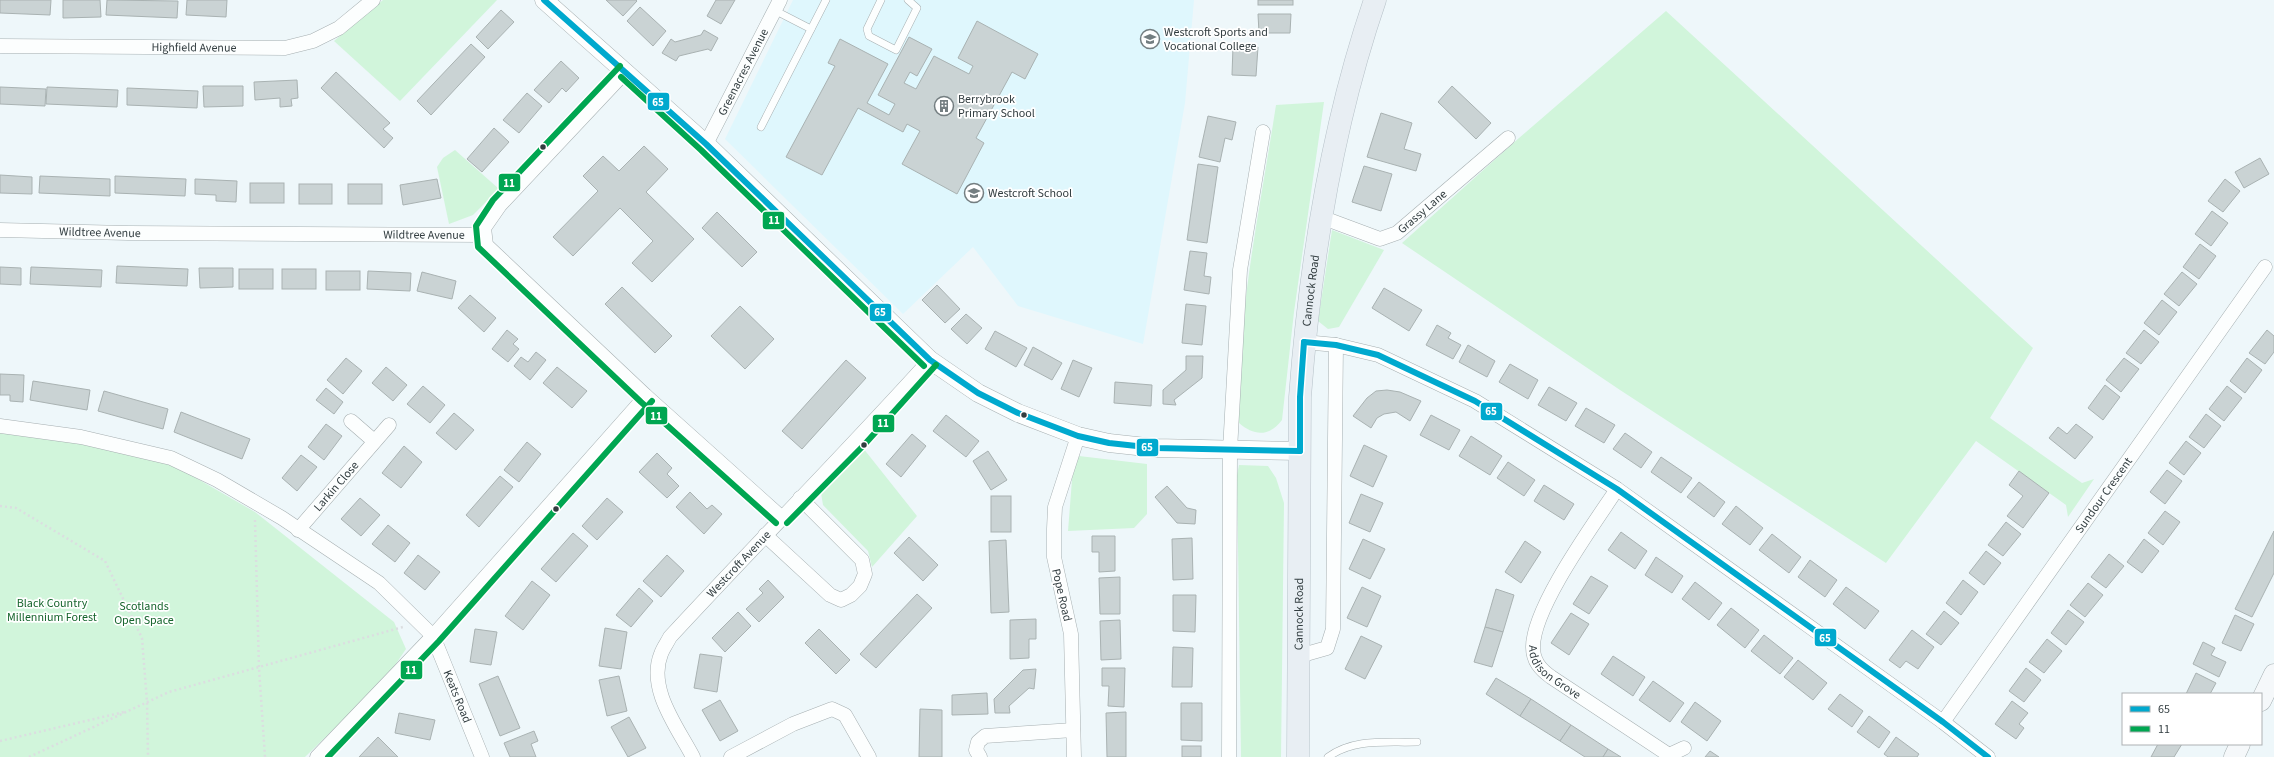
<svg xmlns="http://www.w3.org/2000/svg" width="2274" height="757" viewBox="0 0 2274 757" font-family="'Source Sans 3',sans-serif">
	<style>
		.built { fill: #dff7fd }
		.green { fill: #d1f5db }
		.building { fill: #cad3d4; stroke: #a9b2b2 }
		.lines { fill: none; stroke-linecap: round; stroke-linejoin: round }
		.service-casing { stroke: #a6afb1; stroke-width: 8 }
		.minor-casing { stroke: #a6afb1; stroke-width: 15 }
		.tertiary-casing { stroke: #a6afb1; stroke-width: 19 }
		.secondary-casing { stroke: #a6afb1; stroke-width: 21 }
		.trunk-casing { stroke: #b6c1c8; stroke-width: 23 }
		.path { stroke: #dbdee0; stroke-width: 2.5; stroke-dasharray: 2 3; stroke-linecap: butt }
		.service { stroke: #fcfefe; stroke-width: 7 }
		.minor { stroke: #fcfefe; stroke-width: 14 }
		.tertiary { stroke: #fcfefe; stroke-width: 18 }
		.secondary { stroke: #f5f8fa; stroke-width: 20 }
		.trunk { stroke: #e8eef3; stroke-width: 22 }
		.bus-1-casing { stroke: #fff; stroke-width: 9 }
		.bus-2-casing { stroke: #fff; stroke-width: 9 }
		.bus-1 { stroke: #00a9ce; stroke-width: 6 }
		.bus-2 { stroke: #00a651; stroke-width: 6 }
		.bus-dot { fill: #323d40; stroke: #fff; stroke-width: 1.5 }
		.labels { text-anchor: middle; stroke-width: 3.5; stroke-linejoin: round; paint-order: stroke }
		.poi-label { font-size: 12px; fill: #323d40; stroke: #fff; text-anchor: start }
		.street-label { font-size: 12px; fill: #323d40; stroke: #fff }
		.park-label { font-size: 12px; fill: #16652d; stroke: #fff }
		.line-badge { stroke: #fff; stroke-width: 1.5 }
		.badge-label { font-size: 11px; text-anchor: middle; font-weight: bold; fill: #fff }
	</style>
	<rect width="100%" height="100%" fill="#eef7fa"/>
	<!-- built -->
	<polygon class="built" points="793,0 1194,0 1185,103 1143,344 1018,306 973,247 903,314 725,139"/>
	<!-- green -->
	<g class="green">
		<polygon points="383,0 497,0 400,101 334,41"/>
		<polygon points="1666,11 2033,348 1990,418 2082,483 2094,479 2068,517 2066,505 1976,441 1886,563 1620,390 1402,243 1519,138"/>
		<path d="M1324,102L1294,312L1282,420C1269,437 1254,436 1239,423C1236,317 1260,210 1276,105Z"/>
		<polygon points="455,150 499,189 473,215 449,224 437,167 443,158"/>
		<polygon points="1332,230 1384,250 1339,327 1328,329 1318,321"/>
		<polygon points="0,433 77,441 170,463 255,512 394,622 406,649 387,677 305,757 0,757"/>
		<polygon points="863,448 917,516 872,567 868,551 823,505 821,493"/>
		<polygon points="1079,456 1147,464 1147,514 1134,528 1068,531 1073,467"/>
		<polygon points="1239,465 1268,466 1276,478 1284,503 1281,757 1241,757 1237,475"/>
	</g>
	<!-- building -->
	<g class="building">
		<polygon points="0,0 51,0 50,15 0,13"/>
		<polygon points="63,0 100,0 101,17 63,18"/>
		<polygon points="107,0 178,1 177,18 106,15"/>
		<polygon points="187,0 227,0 226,17 186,15"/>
		<polygon points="606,0 636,0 637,1 623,16"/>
		<polygon points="716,0 735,0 721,24 707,16"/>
		<rect x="1258" y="0" width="35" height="5"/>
		<polygon points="640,7 666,31 653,46 627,21"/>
		<polygon points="501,10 514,22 488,49 476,37"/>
		<polygon points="1258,14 1291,14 1290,33 1259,33"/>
		<polygon points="977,21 1038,54 1025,79 1012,72 976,138 984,143 957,194 902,164 920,131 907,124 903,132 858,108 822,175 786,157 835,66 828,63 840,39 888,64 867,103 889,115 895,104 878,95 909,37 932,49 917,76 910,72 904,83 916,89 934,56 969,74 973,66 958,58"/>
		<polygon points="704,30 718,38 711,51 708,49 679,56 676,61 662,53 671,39 675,42 701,35"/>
		<polygon points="471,44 485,57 431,115 417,101"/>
		<polygon points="1233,46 1258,47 1256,76 1232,75"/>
		<polygon points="561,61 579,78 566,92 562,88 549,103 534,90"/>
		<polygon points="336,72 390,123 383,129 393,138 384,148 321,88"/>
		<polygon points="297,80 298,98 291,99 292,106 280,107 280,98 255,100 254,82"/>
		<polygon points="203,86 243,86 243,106 204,107"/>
		<polygon points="1452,86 1491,123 1476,139 1438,102"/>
		<polygon points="0,87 46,89 45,106 0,104"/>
		<polygon points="47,87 118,90 117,107 46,104"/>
		<polygon points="127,88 198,91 197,108 127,105"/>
		<polygon points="527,93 542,106 519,133 503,120"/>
		<polygon points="1381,113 1412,123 1404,149 1421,154 1416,171 1367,157"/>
		<polygon points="1208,116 1236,122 1232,140 1225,138 1220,162 1199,157"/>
		<polygon points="494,128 509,142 482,172 467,159"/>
		<polygon points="644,146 668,169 646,192 694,239 652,282 632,263 653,241 620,208 573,256 553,237 598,191 583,176 603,156 619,171"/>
		<polygon points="2260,158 2269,174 2244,188 2235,172"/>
		<polygon points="1198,164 1218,167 1207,243 1187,240"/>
		<polygon points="1364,166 1392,174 1381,211 1352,202"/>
		<polygon points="0,175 32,177 32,194 0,193"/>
		<polygon points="40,176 110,179 110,196 39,193"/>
		<polygon points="115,176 186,179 185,196 115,193"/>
		<polygon points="195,179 237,181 236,202 216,201 216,195 195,194"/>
		<polygon points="437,179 441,198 403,205 400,185"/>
		<polygon points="2225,179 2240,191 2223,212 2208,201"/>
		<rect x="250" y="183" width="34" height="20"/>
		<rect x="299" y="184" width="33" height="20"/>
		<rect x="348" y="184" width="34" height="20"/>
		<polygon points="2212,211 2228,223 2211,246 2195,234"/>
		<polygon points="717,212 757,252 742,267 702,228"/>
		<polygon points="2200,244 2216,256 2199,279 2183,267"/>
		<polygon points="1190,251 1207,253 1204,276 1211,277 1209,294 1184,290"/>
		<polygon points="117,266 188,269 187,286 116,283"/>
		<polygon points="0,267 21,268 21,285 0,284"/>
		<polygon points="31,267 102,270 101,287 30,284"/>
		<polygon points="199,268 233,268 233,287 200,288"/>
		<rect x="239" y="269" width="34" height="20"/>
		<rect x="282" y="269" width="34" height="20"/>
		<rect x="326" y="271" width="34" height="19"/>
		<polygon points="368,271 411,273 410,291 367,289"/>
		<polygon points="422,272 456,281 452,299 417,291"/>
		<polygon points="2182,272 2197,284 2179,306 2164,294"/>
		<polygon points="937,285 960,309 945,323 922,300"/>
		<polygon points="622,287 672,336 655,353 605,304"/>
		<polygon points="1384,288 1422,310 1409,331 1372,308"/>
		<polygon points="470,295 496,318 484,332 458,308"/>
		<polygon points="2162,300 2177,312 2159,335 2144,323"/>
		<polygon points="1186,304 1206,306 1202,345 1182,343"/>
		<polygon points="740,306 774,339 745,369 711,336"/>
		<polygon points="966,314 982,328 967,344 951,329"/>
		<polygon points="1437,325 1451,333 1448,338 1461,345 1453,359 1426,345"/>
		<polygon points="507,330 518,339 513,344 519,349 508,362 492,349"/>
		<polygon points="2144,330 2159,342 2141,364 2126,353"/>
		<polygon points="2267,330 2274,336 2274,352 2265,364 2249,353"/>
		<polygon points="995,331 1027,348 1016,367 985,349"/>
		<polygon points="1468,345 1495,361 1487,377 1459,362"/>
		<polygon points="1033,347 1062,363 1052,380 1024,365"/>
		<polygon points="536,352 546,360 530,380 514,366 521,357 528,362"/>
		<polygon points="1186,356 1203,356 1202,378 1174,400 1176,405 1163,404 1163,390 1186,370"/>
		<polygon points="346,358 362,371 343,394 327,380"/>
		<polygon points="2124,358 2139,369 2121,392 2106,380"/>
		<polygon points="2247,358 2262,370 2245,393 2230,381"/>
		<polygon points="846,360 866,378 802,449 782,431"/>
		<polygon points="1073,360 1092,368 1079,397 1061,389"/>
		<polygon points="1510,364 1538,380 1528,399 1499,382"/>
		<polygon points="386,367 407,385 393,401 372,383"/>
		<polygon points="557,367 587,391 572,408 543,383"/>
		<polygon points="0,374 24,375 23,402 10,401 10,395 0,395"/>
		<polygon points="33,381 90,390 87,410 30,400"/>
		<polygon points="1115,382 1152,385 1151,406 1114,403"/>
		<polygon points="2105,385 2120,397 2103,420 2088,408"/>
		<polygon points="423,386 445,405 430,423 407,404"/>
		<polygon points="2227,386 2242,398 2224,421 2209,409"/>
		<polygon points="1549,387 1577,403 1566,421 1538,405"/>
		<polygon points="326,388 343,402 334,414 316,400"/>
		<polygon points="1387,390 1400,392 1421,401 1410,421 1396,412 1384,414 1377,418 1371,428 1353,416 1367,398 1376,391"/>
		<polygon points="104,391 168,409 163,429 98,411"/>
		<polygon points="1586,408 1615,425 1604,443 1575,426"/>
		<polygon points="181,412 250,439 242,459 174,432"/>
		<polygon points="454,413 474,430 456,450 436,433"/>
		<polygon points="2206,414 2221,426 2204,448 2189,437"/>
		<polygon points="946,415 979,441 966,457 933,431"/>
		<polygon points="1431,415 1460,430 1449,450 1420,435"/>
		<polygon points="326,424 342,436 324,460 308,447"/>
		<polygon points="2076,424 2093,437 2075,459 2049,438 2058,427 2067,434"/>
		<polygon points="1625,433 1652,452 1641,468 1613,449"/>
		<polygon points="912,434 926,446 901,477 886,464"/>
		<polygon points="1471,436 1502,456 1490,475 1459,456"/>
		<polygon points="2186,441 2201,453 2184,475 2169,463"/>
		<polygon points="527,442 541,454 519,482 504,470"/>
		<polygon points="1364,445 1387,456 1373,487 1350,476"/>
		<polygon points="404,446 422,462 401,488 382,473"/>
		<polygon points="988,451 1007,480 991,490 973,461"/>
		<polygon points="657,453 672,468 667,474 679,486 667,498 639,472"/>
		<polygon points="301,455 317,467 297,491 282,478"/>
		<polygon points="1661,457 1692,478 1681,493 1651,472"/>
		<polygon points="1508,462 1535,480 1524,496 1497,478"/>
		<polygon points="2167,470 2182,481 2165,504 2150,492"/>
		<polygon points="2019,471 2049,493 2023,528 2007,516 2023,496 2009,485"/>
		<polygon points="500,476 513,487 479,527 466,515"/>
		<polygon points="1699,482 1725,502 1714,517 1687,497"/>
		<polygon points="1544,485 1574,504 1564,520 1534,501"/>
		<polygon points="1167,486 1187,508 1196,510 1195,524 1177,523 1155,497"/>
		<polygon points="690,492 707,509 712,505 722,514 704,534 676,507"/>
		<polygon points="1361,494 1383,503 1370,532 1349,523"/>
		<rect x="991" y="496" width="20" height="36"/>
		<polygon points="360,498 380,515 361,536 341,519"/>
		<polygon points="607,498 623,512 597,540 582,526"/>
		<polygon points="1736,506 1763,528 1750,545 1722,524"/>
		<polygon points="2165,511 2180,522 2163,545 2148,533"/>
		<polygon points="2006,522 2021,534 2003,556 1988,545"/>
		<polygon points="388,525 410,543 395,562 372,544"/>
		<polygon points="2274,531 2274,573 2252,617 2235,609"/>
		<polygon points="1621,532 1647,551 1635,569 1608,550"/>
		<polygon points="573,533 588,546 556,582 541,569"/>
		<polygon points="1772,534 1801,557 1789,573 1759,550"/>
		<polygon points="1092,536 1115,536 1115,571 1099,572 1099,552 1092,552"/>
		<polygon points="909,537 938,565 923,581 894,553"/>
		<polygon points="1192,538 1193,579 1173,580 1172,539"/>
		<polygon points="1363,539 1385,549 1370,579 1349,569"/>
		<polygon points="2144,539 2159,551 2142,573 2127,562"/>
		<polygon points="1006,540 1009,612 991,613 989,541"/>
		<polygon points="1525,541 1541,552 1521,583 1505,572"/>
		<polygon points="1986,551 2001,563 1984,585 1969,573"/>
		<polygon points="2109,554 2124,566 2106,588 2091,577"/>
		<polygon points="418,555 440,572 425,590 404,573"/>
		<polygon points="667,555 684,571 661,597 643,581"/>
		<polygon points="1656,557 1683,576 1672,593 1645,575"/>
		<polygon points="1810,560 1837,580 1825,597 1798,577"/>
		<polygon points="1591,576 1608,586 1589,614 1573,604"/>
		<polygon points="1120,577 1120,614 1100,614 1099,578"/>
		<polygon points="768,580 784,597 759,622 746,609 763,593 759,589"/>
		<polygon points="1963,580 1978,592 1961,615 1946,603"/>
		<polygon points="532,581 550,595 523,630 505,616"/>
		<polygon points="1695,582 1722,603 1709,620 1682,599"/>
		<polygon points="2088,583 2103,595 2085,617 2070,605"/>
		<polygon points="1362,587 1381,596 1367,627 1347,618"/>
		<polygon points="1846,587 1879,611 1865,629 1833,604"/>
		<polygon points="639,588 653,601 631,627 616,615"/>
		<polygon points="1496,589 1514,595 1503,632 1485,627"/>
		<polygon points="917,594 932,608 876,668 860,654"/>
		<polygon points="1173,595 1196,595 1195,632 1173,631"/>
		<polygon points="1731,608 1759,630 1745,648 1717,625"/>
		<polygon points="2068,610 2084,622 2066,645 2051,633"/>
		<polygon points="1944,611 1959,623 1941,645 1926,634"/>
		<polygon points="738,612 751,626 725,652 712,638"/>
		<polygon points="1571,613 1589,624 1569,655 1551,643"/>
		<polygon points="2235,615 2254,624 2241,651 2222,643"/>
		<polygon points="1036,619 1036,639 1029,639 1029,658 1010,659 1010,620"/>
		<polygon points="1120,620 1121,659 1101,660 1100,621"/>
		<polygon points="1485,627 1503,632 1492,667 1474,662"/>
		<polygon points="605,628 627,632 621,669 599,666"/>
		<polygon points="475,629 497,632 491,665 470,662"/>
		<polygon points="819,629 850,660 836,674 805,643"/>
		<polygon points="1912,630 1934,647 1918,669 1906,661 1900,668 1889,660"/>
		<polygon points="1764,635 1793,658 1780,674 1751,651"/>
		<polygon points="1361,636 1382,646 1365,679 1345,669"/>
		<polygon points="2047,639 2062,651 2044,673 2029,662"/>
		<polygon points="2203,642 2215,648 2211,655 2226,662 2219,677 2193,664"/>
		<polygon points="1173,647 1193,648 1192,687 1172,687"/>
		<polygon points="700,654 722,657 717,692 694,688"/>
		<polygon points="1613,656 1645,677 1633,696 1601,674"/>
		<polygon points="1798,660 1827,683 1813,700 1784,677"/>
		<polygon points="1102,668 1125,668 1124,707 1108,706 1109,686 1102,686"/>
		<polygon points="2026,668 2041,680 2024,702 2009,691"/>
		<polygon points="1036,669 1034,689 1029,688 1009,706 1010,713 995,713 994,699 1023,670"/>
		<polygon points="2196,673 2216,683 2210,694 2186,694"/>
		<polygon points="498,676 520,728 500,736 479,684"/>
		<polygon points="619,676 627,711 607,716 599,680"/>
		<polygon points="1496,678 1531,699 1520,716 1486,694"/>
		<polygon points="1653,681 1684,703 1670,722 1639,700"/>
		<polygon points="987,693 988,714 952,715 952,695"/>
		<polygon points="1840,694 1863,711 1852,727 1828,709"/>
		<polygon points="1531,699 1571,725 1560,741 1520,716"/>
		<polygon points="720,700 738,731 720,741 702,710"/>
		<polygon points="2012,701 2028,713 2019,724 2024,728 2016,739 1995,724"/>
		<polygon points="1695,702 1721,721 1707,741 1681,722"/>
		<polygon points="1181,703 1202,703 1202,741 1181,740"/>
		<polygon points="920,709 942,710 942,757 919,757"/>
		<polygon points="1126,712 1126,757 1107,757 1106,713"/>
		<polygon points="399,713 435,720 430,740 395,733"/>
		<polygon points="1869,716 1890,732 1879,748 1857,732"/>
		<polygon points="629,717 646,748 628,757 611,727"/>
		<polygon points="1571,725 1608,749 1603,757 1585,757 1560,741"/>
		<polygon points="534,731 538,741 531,744 536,757 510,757 504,743"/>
		<polygon points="378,737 398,757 359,757"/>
		<polygon points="1896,737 1919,754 1917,757 1888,757 1884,754"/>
		<polygon points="2158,744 2182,744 2174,757 2151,757"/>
		<rect x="1182" y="746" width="19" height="11"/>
		<polygon points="1608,749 1621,757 1603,757"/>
		<polygon points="1710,751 1719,757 1705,757"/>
	</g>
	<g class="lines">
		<!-- service casing -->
		<g class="service-casing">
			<g id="service">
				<polyline points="881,0 867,29 869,36 896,50 917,8 908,0"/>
				<polyline points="774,10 811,29"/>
				<polyline points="761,127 826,0"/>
				<path d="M1328,757C1355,738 1385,743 1417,742"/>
			</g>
		</g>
		<!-- minor casing -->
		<g class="minor-casing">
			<g id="minor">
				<path id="s1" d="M0,46L285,48L313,41L339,28L373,0"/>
				<polyline points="626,71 500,205 484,228 486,245 646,396 781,517"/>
				<path id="s2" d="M706,144L780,0"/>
				<path id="s3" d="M1321,217L1380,239L1397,233L1508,138"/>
				<path id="s4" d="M0,230L128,233L484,235"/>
				<polyline points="1304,342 1336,345 1378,355 1475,401 1617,489 1943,722 1988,757"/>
				<polyline points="351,421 374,441"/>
				<path id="s5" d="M0,426L81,437L171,458L217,480L282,518L379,583L433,636L482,757"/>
				<path id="s6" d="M1617,489C1594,524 1533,607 1533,647C1533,661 1540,669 1551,677L1669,755"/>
				<path id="s7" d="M298,530L389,425"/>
				<polyline points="765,535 830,595 841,600 851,595 860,586 865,574 862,560 800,498"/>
				<polyline points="1299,656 1327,648 1333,629 1336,345"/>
				<path id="s8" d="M1943,722L2265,267"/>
				<polyline points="317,757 433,636 646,396"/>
				<path id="s9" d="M693,757C678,728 647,689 661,654C663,648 667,643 670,637C756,544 845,454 930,360"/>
				<polyline points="731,757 793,724 832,709 845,715 869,757"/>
				<polyline points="980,757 976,750 978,742 985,736 1073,730"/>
				<polyline points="1074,757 1071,634 1054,557 1054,529 1055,507 1078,436"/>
				<polyline points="1229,757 1230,450 1240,270 1263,132"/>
				<polyline points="1670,757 1669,755 1684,748"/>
			</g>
		</g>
		<!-- tertiary casing -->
		<g class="tertiary-casing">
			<polyline id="tertiary" points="544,0 706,144 930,360 978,393 1018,413 1078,436 1109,443 1155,448 1300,451"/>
		</g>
		<!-- secondary casing -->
		<g class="secondary-casing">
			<g id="secondary">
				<polyline points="2261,701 2274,674"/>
				<polyline points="2234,757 2240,744"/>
			</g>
		</g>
		<!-- trunk casing -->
		<g class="trunk-casing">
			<g id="trunk">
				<path id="s10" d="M1298,757L1300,397C1310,263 1331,128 1375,0"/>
			</g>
		</g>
		<!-- path -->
		<g class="path">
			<polyline points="0,506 16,508 105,561 142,638 147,702 148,757"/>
			<polyline points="255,520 259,668 265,757"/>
			<polyline points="0,741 124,712"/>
			<polyline points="29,757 169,692 403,627"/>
		</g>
		<!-- service -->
		<use href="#service" class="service"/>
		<!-- minor -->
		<use href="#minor" class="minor"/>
		<!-- tertiary -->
		<use href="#tertiary" class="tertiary"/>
		<!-- secondary -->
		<use href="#secondary" class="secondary"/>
		<!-- trunk -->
		<use href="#trunk" class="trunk"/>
		<!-- bus-1 casing -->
		<g class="bus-1-casing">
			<g id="bus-1">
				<polyline points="544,0 706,144 930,360 978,393 1018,413 1078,436 1109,443 1155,448 1300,451"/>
				<polyline points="1304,342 1336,345 1378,355 1475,401 1617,489 1943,722 1988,757"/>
				<polyline points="1300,451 1300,397 1304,342"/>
			</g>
		</g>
		<!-- bus-2 casing -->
		<g class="bus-2-casing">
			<g id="bus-2">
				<polyline points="620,66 493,200 476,226 478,247 641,402 776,523"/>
				<polyline points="621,77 701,150 924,366"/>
				<polyline points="787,523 864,445 936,365"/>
				<polyline points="328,757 439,641 652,401"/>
			</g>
		</g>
		<!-- bus-1 -->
		<use href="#bus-1" class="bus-1"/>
		<!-- bus-2 -->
		<use href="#bus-2" class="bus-2"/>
	</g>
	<!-- icons -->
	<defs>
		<g id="school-ring" transform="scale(1)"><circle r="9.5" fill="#fff" stroke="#747e81" stroke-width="1.5"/><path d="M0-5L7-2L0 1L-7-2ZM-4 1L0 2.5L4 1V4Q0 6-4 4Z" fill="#747e81"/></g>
		<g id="building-ring" transform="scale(1)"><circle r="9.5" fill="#fff" stroke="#747e81" stroke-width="1.5"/><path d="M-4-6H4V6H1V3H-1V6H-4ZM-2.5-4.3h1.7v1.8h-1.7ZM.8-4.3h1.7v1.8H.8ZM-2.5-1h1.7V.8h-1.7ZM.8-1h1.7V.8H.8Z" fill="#747e81"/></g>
	</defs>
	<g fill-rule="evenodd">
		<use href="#school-ring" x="1150" y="39"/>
		<use href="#building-ring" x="944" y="106"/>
		<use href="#school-ring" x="974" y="193"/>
	</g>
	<!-- markers -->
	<g class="bus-dot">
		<circle cx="543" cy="147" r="3.5"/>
		<circle cx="1024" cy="415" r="3.5"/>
		<circle cx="864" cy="445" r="3.5"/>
		<circle cx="556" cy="509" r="3.5"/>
	</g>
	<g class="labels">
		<!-- poi labels -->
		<g class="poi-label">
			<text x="1164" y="36">Westcroft Sports and<tspan x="1164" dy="14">Vocational College</tspan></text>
			<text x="958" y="103">Berrybrook<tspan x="958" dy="14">Primary School</tspan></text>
			<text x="988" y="197">Westcroft School</text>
		</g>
		<!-- street labels -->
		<g class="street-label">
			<text dy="4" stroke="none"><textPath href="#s1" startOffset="194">Highfield Avenue</textPath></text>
			<text dy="4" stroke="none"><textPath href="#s2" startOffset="81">Greenacres Avenue</textPath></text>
			<text dy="4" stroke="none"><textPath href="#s3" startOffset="114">Grassy Lane</textPath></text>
			<text dy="4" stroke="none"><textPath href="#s4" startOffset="100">Wildtree Avenue</textPath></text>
			<text dy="4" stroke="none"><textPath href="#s4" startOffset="424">Wildtree Avenue</textPath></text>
			<text dy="4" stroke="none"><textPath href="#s10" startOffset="467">Cannock Road</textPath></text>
			<text dy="4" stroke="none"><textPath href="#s7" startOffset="58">Larkin Close</textPath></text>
			<text dy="4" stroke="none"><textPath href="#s8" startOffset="278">Sundour Crescent</textPath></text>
			<text dy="4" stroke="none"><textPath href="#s9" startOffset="231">Westcroft Avenue</textPath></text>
			<text transform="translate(1062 595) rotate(77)" y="4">Pope Road</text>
			<text dy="4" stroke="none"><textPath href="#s10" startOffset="143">Cannock Road</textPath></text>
			<text dy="4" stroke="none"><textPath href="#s6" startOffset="215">Addison Grove</textPath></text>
			<text dy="4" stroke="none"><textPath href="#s5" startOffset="558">Keats Road</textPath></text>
		</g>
		<!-- park labels -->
		<g class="park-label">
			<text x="52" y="607">Black Country<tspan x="52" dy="14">Millennium Forest</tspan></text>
			<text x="144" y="610">Scotlands<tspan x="144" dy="14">Open Space</tspan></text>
		</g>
	</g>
	<g class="line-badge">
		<rect x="647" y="92" width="23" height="19" rx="4" fill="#00a9ce"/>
		<rect x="498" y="173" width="23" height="19" rx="4" fill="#00a651"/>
		<rect x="762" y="211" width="23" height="19" rx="4" fill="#00a651"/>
		<rect x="869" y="303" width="23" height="19" rx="4" fill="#00a9ce"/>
		<rect x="1480" y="402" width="23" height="19" rx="4" fill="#00a9ce"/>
		<rect x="645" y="406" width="23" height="19" rx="4" fill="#00a651"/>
		<rect x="872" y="414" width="23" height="19" rx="4" fill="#00a651"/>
		<rect x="1136" y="438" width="23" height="19" rx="4" fill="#00a9ce"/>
		<rect x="1814" y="628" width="23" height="19" rx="4" fill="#00a9ce"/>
		<rect x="400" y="660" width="23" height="20" rx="4" fill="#00a651"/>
	</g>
	<g class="badge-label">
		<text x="658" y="106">65</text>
		<text x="509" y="187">11</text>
		<text x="774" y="224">11</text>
		<text x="880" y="316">65</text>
		<text x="1491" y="415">65</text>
		<text x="656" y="420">11</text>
		<text x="883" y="427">11</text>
		<text x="1147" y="451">65</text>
		<text x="1825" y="642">65</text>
		<text x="411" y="674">11</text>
	</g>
	<!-- legend -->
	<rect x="2122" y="693" width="140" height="52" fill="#ffffff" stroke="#adb1b3"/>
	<rect x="2130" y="706" width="20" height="6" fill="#00a9ce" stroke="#adb1b3"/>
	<text x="2158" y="713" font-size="12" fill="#323d40">65</text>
	<rect x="2130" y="726" width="20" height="6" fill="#00a651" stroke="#adb1b3"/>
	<text x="2158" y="733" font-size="12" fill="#323d40">11</text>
</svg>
